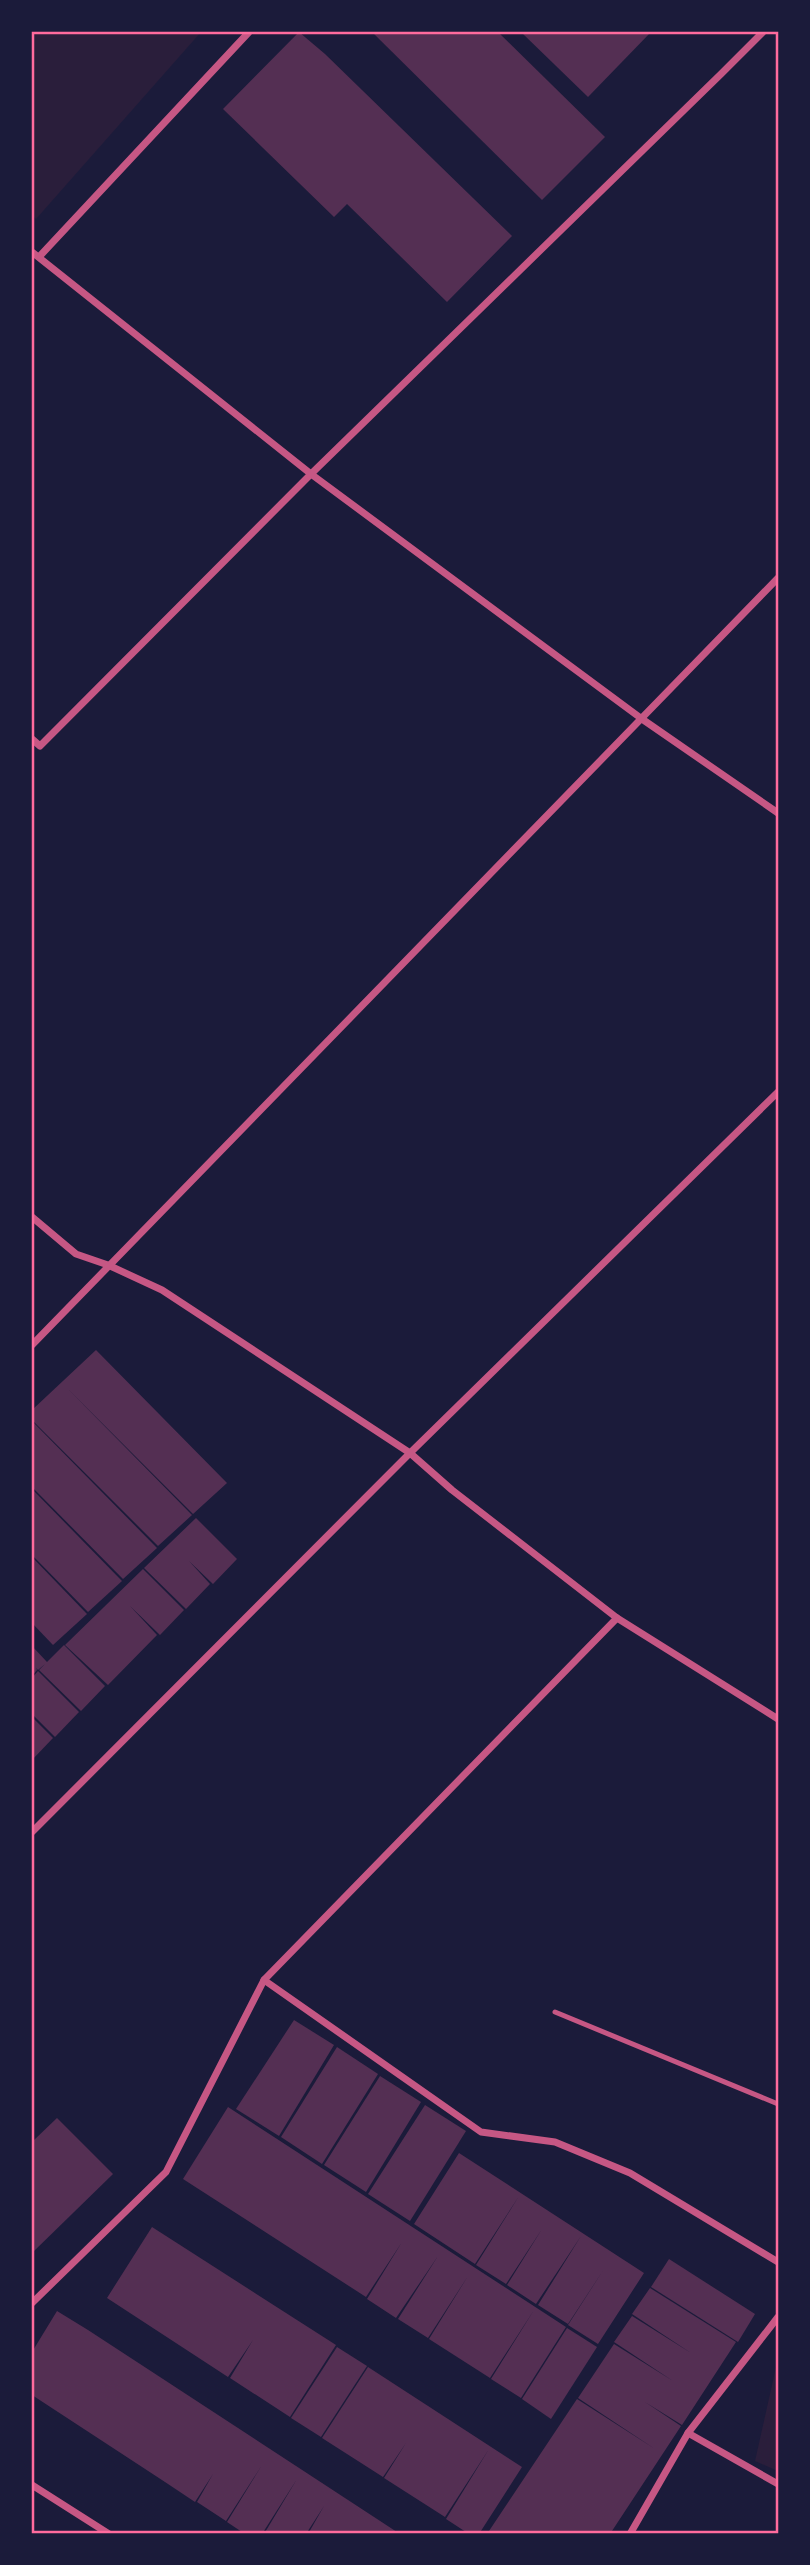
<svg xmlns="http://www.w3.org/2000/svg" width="810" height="2565" viewBox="0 0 810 2565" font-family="Roboto,sans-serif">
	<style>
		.green { fill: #2a1e3b }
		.building { fill: #542f53 }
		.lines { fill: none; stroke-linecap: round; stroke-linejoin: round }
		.service { stroke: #c65784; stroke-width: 5 }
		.minor { stroke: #c65784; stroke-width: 7 }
		.neatline { fill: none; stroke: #ff6b9d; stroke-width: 2.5 }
	</style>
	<rect width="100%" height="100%" fill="#1b1b3a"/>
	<!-- green -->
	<g class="green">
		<polygon points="32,32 201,32 36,219 32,215"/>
		<polygon points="778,2358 778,2471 755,2461"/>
	</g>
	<!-- building -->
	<g class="building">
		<polygon points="299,32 325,54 512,236 447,302 347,204 334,217 223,109"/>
		<polygon points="372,32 498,32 605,137 542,200"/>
		<polygon points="521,32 651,32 588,97"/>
		<polygon points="96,1350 227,1483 193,1514 68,1389 192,1515 158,1546 32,1420 32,1410"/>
		<polygon points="32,1421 157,1548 123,1579 32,1487"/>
		<polygon points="32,1489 122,1581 88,1612 32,1555"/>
		<polygon points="196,1518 237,1559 213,1584 189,1561 210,1584 186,1609 144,1568"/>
		<polygon points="32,1557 87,1614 53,1645 32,1623"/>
		<polygon points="143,1569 184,1610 160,1635 130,1606 157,1635 108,1685 65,1645"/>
		<polygon points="64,1645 105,1686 81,1711 39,1670 45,1664 38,1670 36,1668 37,1670 32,1676 32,1646 47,1662"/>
		<polygon points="38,1671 79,1712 55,1737 32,1714 32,1678"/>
		<polygon points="32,1717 53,1738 32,1760"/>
		<polygon points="294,2020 334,2045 279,2136 236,2109"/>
		<polygon points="337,2047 378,2074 322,2164 281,2137"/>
		<polygon points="380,2076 421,2102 366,2192 324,2165"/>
		<polygon points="425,2105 466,2131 410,2221 368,2194"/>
		<polygon points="228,2107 566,2327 521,2398 491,2379 534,2310 490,2378 429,2339 468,2276 428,2338 398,2319 438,2256 396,2318 367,2299 402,2242 366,2297 183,2179"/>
		<polygon points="57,2118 113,2174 32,2253 32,2142"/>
		<polygon points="459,2153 644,2273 598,2344 568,2325 604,2269 568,2324 538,2305 581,2236 536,2304 507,2285 542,2229 506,2284 476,2265 519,2196 475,2264 414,2224"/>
		<polygon points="152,2227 336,2345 290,2417 230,2378 253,2340 228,2377 107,2298"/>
		<polygon points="669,2259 755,2314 738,2342 651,2287"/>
		<polygon points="650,2288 736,2342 682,2425 645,2402 681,2426 610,2534 487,2534 577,2399 655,2449 578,2398 614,2344 673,2381 614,2342 632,2316 691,2353 632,2314"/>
		<polygon points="57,2311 88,2330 400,2534 308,2534 324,2506 306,2534 264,2534 297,2479 262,2534 245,2534 227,2522 262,2465 226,2521 197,2502 213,2474 195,2502 165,2482 32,2395 32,2352"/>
		<polygon points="567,2328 597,2347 551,2419 522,2399"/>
		<polygon points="337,2347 367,2366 321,2437 291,2418"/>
		<polygon points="368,2367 522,2467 479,2534 469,2534 446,2519 489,2449 445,2517 384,2478 406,2443 383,2477 322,2438"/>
	</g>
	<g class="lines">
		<!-- service -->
		<polyline class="service" points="555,2012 778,2104"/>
		<!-- minor -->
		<g class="minor">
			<polyline points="32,252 311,474 642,719 778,813"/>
			<polyline points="39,257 249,32"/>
			<polyline points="32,739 40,746 311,474 721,74 763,32"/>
			<polyline points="32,1217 76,1254 108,1265 162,1290 410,1453 452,1490 617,1618 778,1719"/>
			<polyline points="32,1345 778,578"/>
			<polyline points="32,1832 410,1453 778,1092"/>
			<polyline points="264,1980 481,2132 555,2142 630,2173 778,2262"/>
			<polyline points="32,2303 166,2172 264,1980 617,1618"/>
			<polyline points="688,2433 778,2484"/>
			<polyline points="32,2485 109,2534"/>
			<polyline points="630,2534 688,2433 778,2317"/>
		</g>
	</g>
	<!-- border -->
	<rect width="810" height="2565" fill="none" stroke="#1b1b3a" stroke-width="66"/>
	<rect x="33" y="33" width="744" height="2499" class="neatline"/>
</svg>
